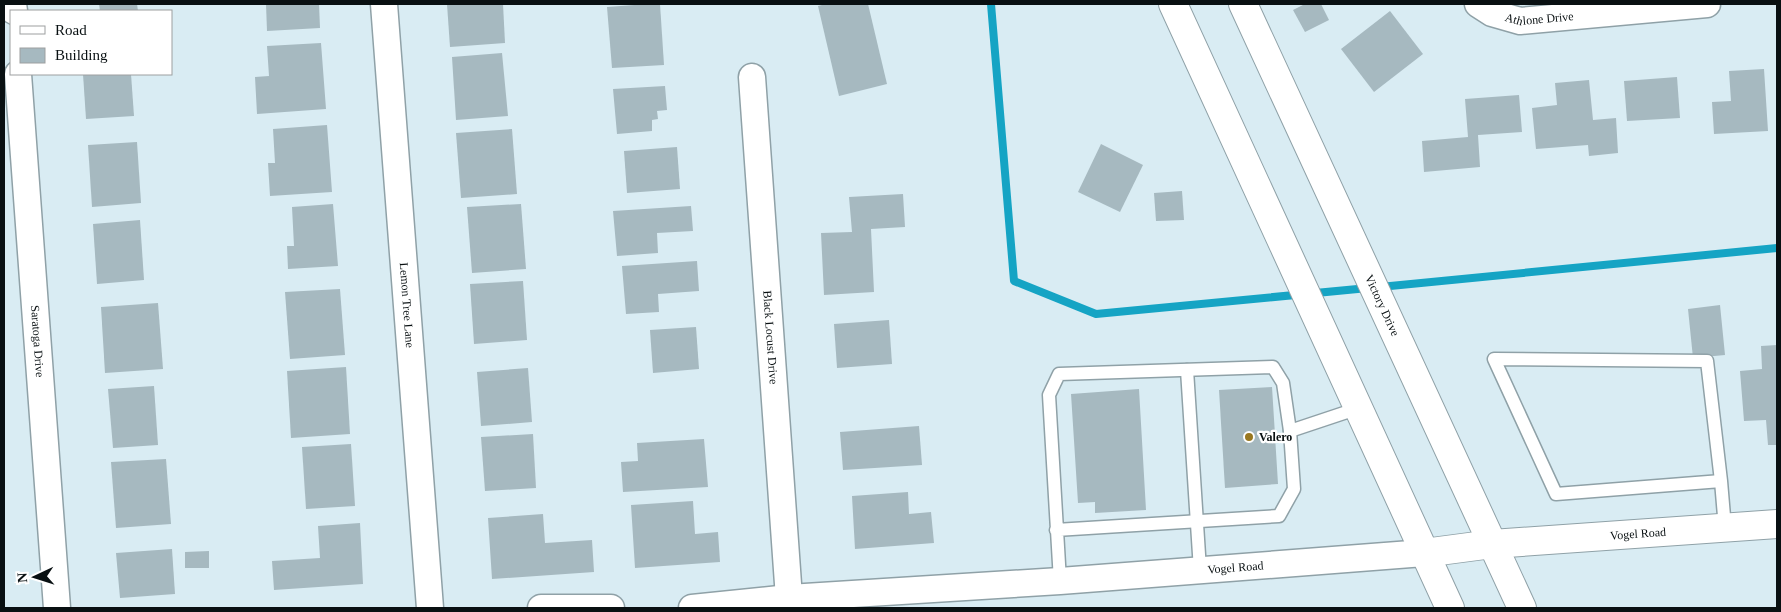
<svg xmlns="http://www.w3.org/2000/svg" width="1781" height="612" viewBox="0 0 1781 612" font-family="Georgia,serif">
	<style>
		.lines { fill: none; stroke-linecap: round; stroke-linejoin: round }
		.stream { stroke: #15a4c4; stroke-width: 8 }
		.building { fill: #a6b9c0 }
		.lane-casing { stroke: #8fa1a7; stroke-width: 15 }
		.street-casing { stroke: #8fa1a7; stroke-width: 29 }
		.secondary-casing { stroke: #8fa1a7; stroke-width: 30 }
		.lane { stroke: #fff; stroke-width: 12 }
		.street { stroke: #fff; stroke-width: 26 }
		.secondary { stroke: #fff; stroke-width: 28 }
		.poi-dot { fill: #997821; stroke: #fff; stroke-width: 2 }
		.labels { text-anchor: middle; stroke-width: 4.5; stroke-linejoin: round; paint-order: stroke }
		.street-label { font-size: 12px; fill: #091012; stroke: #fff }
		.poi-label { font-size: 12px; font-weight: bold; fill: #091012; stroke: #fff; text-anchor: start }
	</style>
	<rect width="100%" height="100%" fill="#d9ecf3"/>
	<g class="lines">
		<!-- stream -->
		<g class="stream">
			<polyline points="991,4 1014,281 1096,314 1368,288"/>
			<polyline points="1380,287 1777,248"/>
		</g>
	</g>
	<!-- building -->
	<g class="building">
		<polygon points="99,4 137,4 138,11 100,11"/>
		<polygon points="266,4 319,4 320,28 267,31"/>
		<polygon points="447,4 503,4 505,43 450,47"/>
		<polygon points="648,4 660,4 664,65 612,68 607,7"/>
		<polygon points="826,4 868,4 887,84 839,96 818,6"/>
		<polygon points="1305,4 1321,4 1329,20 1305,32 1293,10"/>
		<polygon points="1390,11 1423,54 1374,92 1341,49"/>
		<polygon points="321,43 326,109 257,114 255,77 269,76 267,46"/>
		<polygon points="502,53 508,116 456,120 452,57"/>
		<polygon points="1764,69 1768,131 1714,134 1712,102 1731,101 1729,71"/>
		<polygon points="83,74 131,74 134,116 86,119"/>
		<polygon points="1677,77 1680,118 1627,121 1624,81"/>
		<polygon points="1589,80 1593,120 1616,118 1618,153 1589,156 1588,145 1536,149 1532,108 1557,105 1555,83"/>
		<polygon points="665,86 667,110 657,111 658,119 652,120 652,131 617,134 613,89"/>
		<polygon points="1519,95 1522,132 1478,135 1480,167 1424,172 1422,141 1468,137 1465,99"/>
		<polygon points="327,125 332,192 270,196 268,163 275,163 273,129"/>
		<polygon points="512,129 517,194 461,198 456,133"/>
		<polygon points="137,142 141,203 92,207 88,145"/>
		<polygon points="1101,144 1143,165 1120,212 1078,192"/>
		<polygon points="677,147 680,189 627,193 624,151"/>
		<polygon points="1182,191 1184,220 1156,221 1154,193"/>
		<polygon points="903,194 905,227 871,229 874,292 824,295 821,233 852,232 849,197"/>
		<polygon points="333,204 338,266 288,269 287,246 294,246 292,207"/>
		<polygon points="521,204 526,269 472,273 467,207"/>
		<polygon points="691,206 693,231 657,233 658,253 617,256 613,211"/>
		<polygon points="140,220 144,280 97,284 93,224"/>
		<polygon points="697,261 699,291 658,294 659,312 626,314 622,266"/>
		<polygon points="523,281 527,340 474,344 470,284"/>
		<polygon points="340,289 345,355 290,359 285,292"/>
		<polygon points="158,303 163,369 105,373 101,307"/>
		<polygon points="1720,305 1725,355 1693,358 1688,309"/>
		<polygon points="889,320 892,364 837,368 834,324"/>
		<polygon points="696,327 699,369 653,373 650,330"/>
		<polygon points="1777,345 1777,445 1768,445 1766,420 1744,421 1740,371 1762,369 1761,346"/>
		<polygon points="346,367 350,434 291,438 287,371"/>
		<polygon points="528,368 532,422 481,426 477,372"/>
		<polygon points="154,386 158,445 113,448 108,389"/>
		<polygon points="1272,387 1278,484 1225,488 1219,390"/>
		<polygon points="1139,389 1146,510 1095,513 1095,502 1078,503 1071,394"/>
		<polygon points="919,426 922,465 843,470 840,432"/>
		<polygon points="533,434 536,488 485,491 481,437"/>
		<polygon points="704,439 708,487 623,492 621,462 638,461 637,443"/>
		<polygon points="351,444 355,506 306,509 302,447"/>
		<polygon points="166,459 171,524 116,528 111,462"/>
		<polygon points="908,492 909,514 931,512 934,543 855,549 852,496"/>
		<polygon points="693,501 695,534 718,532 720,562 635,568 631,505"/>
		<polygon points="543,514 545,543 592,540 594,572 492,579 488,518"/>
		<polygon points="360,523 363,584 274,590 272,561 320,558 318,526"/>
		<polygon points="172,549 175,594 120,598 116,553"/>
		<polygon points="209,551 209,568 185,568 185,552"/>
	</g>
	<g class="lines">
		<!-- lane casing -->
		<g class="lane-casing">
			<g id="lane">
				<polyline points="1187,370 1200,570"/>
				<polyline points="1290,431 1359,408"/>
				<polyline points="1721,481 1556,494 1494,359 1707,361 1721,481 1725,528"/>
				<polyline points="1056,530 1279,516 1294,489 1290,431 1283,383 1273,367 1059,374 1049,395 1060,581"/>
			</g>
		</g>
		<!-- street casing -->
		<g class="street-casing">
			<g id="street">
				<polyline points="13,4 14,11"/>
				<path id="s1" d="M384,4L430,608"/>
				<path id="s2" d="M1478,4L1492,13L1520,21L1707,4"/>
				<path id="s3" d="M18,74L57,608"/>
				<path id="s4" d="M752,77L789,598"/>
				<polyline points="541,608 611,608"/>
				<path id="s5" d="M692,608L789,598L1060,581L1424,553"/>
			</g>
		</g>
		<!-- secondary casing -->
		<g class="secondary-casing">
			<g id="secondary">
				<polyline points="1173,4 1450,608"/>
				<path id="s6" d="M1243,4L1522,608"/>
				<path id="s7" d="M1424,553L1492,544L1777,524"/>
			</g>
		</g>
		<!-- lane -->
		<use href="#lane" class="lane"/>
		<!-- street -->
		<use href="#street" class="street"/>
		<!-- secondary -->
		<use href="#secondary" class="secondary"/>
	</g>
	<!-- markers -->
	<circle class="poi-dot" cx="1249" cy="437" r="5"/>
	<g class="labels">
		<!-- street labels -->
		<g class="street-label">
			<text dy="4" stroke="none"><textPath href="#s2" startOffset="65">Athlone Drive</textPath></text>
			<text dy="4" stroke="none"><textPath href="#s1" startOffset="302">Lemon Tree Lane</textPath></text>
			<text dy="4" stroke="none"><textPath href="#s6" startOffset="332">Victory Drive</textPath></text>
			<text dy="4" stroke="none"><textPath href="#s4" startOffset="261">Black Locust Drive</textPath></text>
			<text dy="4" stroke="none"><textPath href="#s3" startOffset="268">Saratoga Drive</textPath></text>
			<text dy="4" stroke="none"><textPath href="#s7" startOffset="215">Vogel Road</textPath></text>
			<text dy="4" stroke="none"><textPath href="#s5" startOffset="545">Vogel Road</textPath></text>
		</g>
		<!-- poi labels -->
		<g class="poi-label">
			<text x="1259" y="441">Valero</text>
		</g>
	</g>
	<!-- border -->
	<rect width="1781" height="612" fill="none" stroke="#091012" stroke-width="10"/>
	<!-- legend -->
	<rect x="10" y="10" width="162" height="65" fill="#ffffff" stroke="#9d9fa0"/>
	<rect x="20" y="26" width="25" height="8" fill="#ffffff" stroke="#9d9fa0"/>
	<text x="55" y="35" font-size="15" fill="#091012">Road</text>
	<rect x="20" y="48" width="25" height="15" fill="#a6b9c0" stroke="#9d9fa0"/>
	<text x="55" y="60" font-size="15" fill="#091012">Building</text>
	<!-- north arrow -->
	<g transform="translate(35 577) rotate(266)" stroke="#ffffff" stroke-width="4" paint-order="stroke">
	<path d="M0-4L9 19L0 12L-9 19Z" fill="#091012"/>
	<text y="-8" font-size="14" font-weight="bold" text-anchor="middle" fill="#091012">N</text>
	</g>
</svg>
